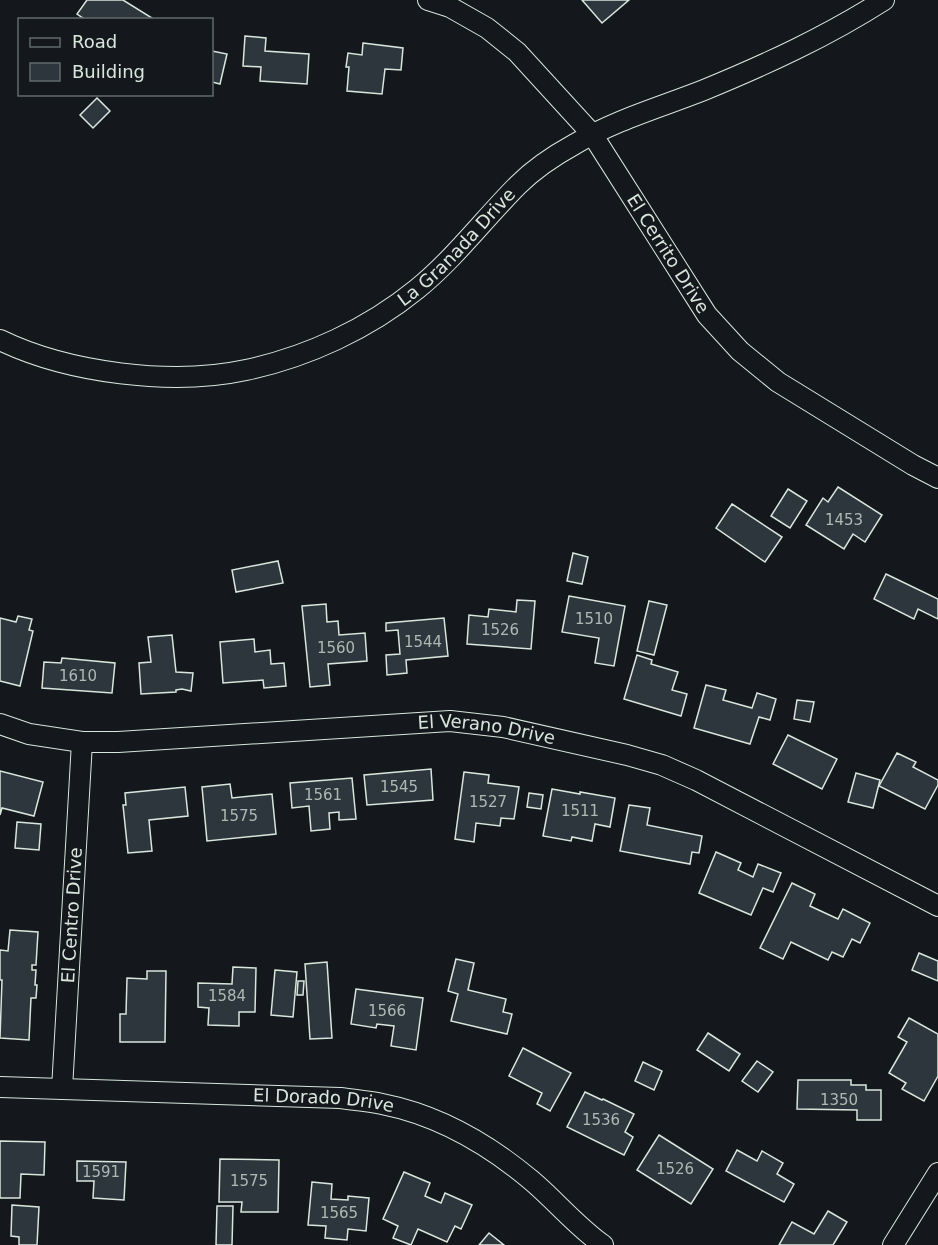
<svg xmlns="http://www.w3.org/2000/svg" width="938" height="1245" viewBox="0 0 938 1245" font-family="'DejaVu Sans',sans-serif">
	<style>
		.building { fill: #2c363c; stroke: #d8e6dc; stroke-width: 1.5 }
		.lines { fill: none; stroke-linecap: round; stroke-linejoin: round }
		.minor-casing { stroke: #d8e6dc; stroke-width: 22 }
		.minor { stroke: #14181c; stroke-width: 20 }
		.labels { text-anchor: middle; stroke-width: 4.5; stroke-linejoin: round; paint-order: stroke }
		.number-label { font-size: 15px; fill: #adbab4 }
		.street-label { font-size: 18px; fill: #d8e6dc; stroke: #14181c }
	</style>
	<rect width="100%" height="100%" fill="#14181c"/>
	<!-- building -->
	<g class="building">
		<polygon points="87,0 123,0 152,18 151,20 86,20 77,14"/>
		<polygon points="582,0 629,0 602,23"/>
		<polygon points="245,36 266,38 265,51 309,54 307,84 260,81 261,67 243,66"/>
		<polygon points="363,43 403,48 401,70 385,69 382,94 347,91 349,67 346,67 348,53 362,55"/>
		<polygon points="212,51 227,54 220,84 212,82"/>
		<polygon points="97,98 110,111 93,128 80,115"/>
		<polygon points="838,487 882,515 865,542 853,534 844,549 806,525 823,498 828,502"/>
		<polygon points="788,489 807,501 790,528 771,516"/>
		<polygon points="732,504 782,537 765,562 716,528"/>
		<polygon points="573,553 588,557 582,584 567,581"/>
		<polygon points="278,561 283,583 236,592 232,570"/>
		<polygon points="886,574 938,599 938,619 918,609 914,619 874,599"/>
		<polygon points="569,596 625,606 614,666 595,663 599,638 562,632"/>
		<polygon points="517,600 535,601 531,649 467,644 469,615 488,617 489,609 516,612"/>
		<polygon points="649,601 667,605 654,655 637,651"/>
		<polygon points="326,604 327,622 338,621 339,635 365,633 367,661 328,664 330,685 310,687 302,606"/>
		<polygon points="18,616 32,619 29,630 33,631 20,686 0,681 0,618 16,622"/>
		<polygon points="444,618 448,656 406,660 407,673 387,675 386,655 400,654 398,630 386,631 386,623"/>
		<polygon points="172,635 176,672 193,673 191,691 182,689 176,690 176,692 141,694 139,663 151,662 148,637"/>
		<polygon points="254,639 255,652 270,650 271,664 284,663 286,686 264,688 263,680 223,683 220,642"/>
		<polygon points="637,655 652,660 651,664 678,672 672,690 687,694 681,716 624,699"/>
		<polygon points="62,658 115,663 112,693 42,688 44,662 61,663"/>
		<polygon points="706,685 726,690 723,700 752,708 757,693 776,699 770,720 759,717 750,744 694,728"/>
		<polygon points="797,700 814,702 810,722 794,719"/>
		<polygon points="788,735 837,759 822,789 773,764"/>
		<polygon points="897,753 916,762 913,767 938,780 938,785 925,809 879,786"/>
		<polygon points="431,769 433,800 367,805 364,775"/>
		<polygon points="0,771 43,782 34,816 2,808 0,815"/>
		<polygon points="464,772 489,775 488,783 519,787 514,819 501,818 500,826 476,823 474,842 455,839"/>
		<polygon points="856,773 880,780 873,808 848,802"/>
		<polygon points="352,778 356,819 339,820 339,812 329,813 330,829 311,831 309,806 292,808 290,783"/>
		<polygon points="230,784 232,798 272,794 276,834 207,841 202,787"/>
		<polygon points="185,787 188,816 149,820 152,851 128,853 123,805 126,805 125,793"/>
		<polygon points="552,789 580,794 580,792 615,798 610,827 595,824 592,841 572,837 571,841 543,836"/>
		<polygon points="529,793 543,795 541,809 527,807"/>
		<polygon points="629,805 650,808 647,825 702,836 699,853 692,852 690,864 620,851"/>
		<polygon points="17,822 41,824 39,850 15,848"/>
		<polygon points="716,852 741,863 738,870 753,877 758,864 781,873 773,892 763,888 751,915 699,893"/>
		<polygon points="792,883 815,894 810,906 838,919 843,909 870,923 860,943 852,939 843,957 832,952 828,960 791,942 783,959 760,948"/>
		<polygon points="10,930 38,932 36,965 32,965 32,970 36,970 35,985 37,985 36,998 31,998 29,1040 0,1038 2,980 0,980 0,950 8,951"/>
		<polygon points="919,953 938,961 938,981 912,970"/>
		<polygon points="456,959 474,963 468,990 506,999 503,1012 512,1014 507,1034 451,1021 458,994 448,991"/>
		<polygon points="327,962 332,1038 310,1039 305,964"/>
		<polygon points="233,967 256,968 255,1012 239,1012 239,1026 208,1025 209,1008 198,1007 198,983 232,984"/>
		<polygon points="275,970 297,972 293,1017 271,1015"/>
		<polygon points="147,971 166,971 165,1042 120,1042 120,1014 126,1014 127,978 147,979"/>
		<polygon points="298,981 304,981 303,995 297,995"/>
		<polygon points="356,989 423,998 416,1050 391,1046 394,1026 377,1024 376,1028 351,1024"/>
		<polygon points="909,1018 938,1034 938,1076 924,1101 902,1089 906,1083 889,1073 907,1042 898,1037"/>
		<polygon points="708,1033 740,1054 729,1071 697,1050"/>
		<polygon points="523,1048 571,1073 550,1111 537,1104 542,1093 509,1076"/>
		<polygon points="757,1061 773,1072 758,1092 742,1081"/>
		<polygon points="643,1062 662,1071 654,1090 635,1081"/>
		<polygon points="798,1080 851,1080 851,1085 866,1085 866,1090 881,1090 881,1120 857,1120 857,1110 797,1109"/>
		<polygon points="585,1092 602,1100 603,1099 634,1114 625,1132 633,1137 624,1155 567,1127"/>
		<polygon points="659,1135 713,1169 691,1204 637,1170"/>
		<polygon points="0,1141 45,1142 44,1175 21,1174 20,1198 0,1198"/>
		<polygon points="737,1150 757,1161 762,1151 783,1163 777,1174 794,1184 784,1202 726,1171"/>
		<polygon points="220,1159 279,1160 278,1212 241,1212 242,1202 219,1202"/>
		<polygon points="77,1161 126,1162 124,1200 93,1198 94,1181 77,1181"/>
		<polygon points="404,1172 430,1183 425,1196 441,1203 445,1193 472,1205 461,1229 455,1226 447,1242 418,1229 411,1245 393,1238 398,1226 383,1219"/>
		<polygon points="312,1182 332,1184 331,1199 348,1200 348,1196 369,1198 366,1231 348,1229 347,1240 325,1238 326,1226 308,1225"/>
		<polygon points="12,1205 39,1207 37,1245 19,1245 19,1237 11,1236"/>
		<polygon points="217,1206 233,1206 232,1245 216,1245"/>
		<polygon points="828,1211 847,1222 833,1245 779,1245 792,1222 814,1234"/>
		<polygon points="489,1233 504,1245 479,1245"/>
	</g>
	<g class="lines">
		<!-- minor casing -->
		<g class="minor-casing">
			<g id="minor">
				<path id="s1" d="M428,0L450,7L487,28L517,52L592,134L707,315L740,351L778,382L913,465L938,478"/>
				<path id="s2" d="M0,340C68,373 172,386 246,370C307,357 368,329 417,289C454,259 484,219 518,185C535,168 555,155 575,144C615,120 661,107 704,90C767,64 826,37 884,0"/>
				<path id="s3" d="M0,724L29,734L82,742H118L450,721L503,727L627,755L662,765L696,780L938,906"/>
				<path id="s4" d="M0,1087L340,1098C354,1100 368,1101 382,1104C438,1115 488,1144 531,1180C556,1201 576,1226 603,1245"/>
				<path id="s5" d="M62,1089L82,742"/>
				<polyline points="893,1245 938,1173"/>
			</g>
		</g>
		<!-- minor -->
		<use href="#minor" class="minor"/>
	</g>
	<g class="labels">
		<!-- number labels -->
		<g class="number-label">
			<text x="844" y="525">1453</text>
			<text x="594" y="624">1510</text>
			<text x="500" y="635">1526</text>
			<text x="423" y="647">1544</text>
			<text x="336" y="653">1560</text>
			<text x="78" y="681">1610</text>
			<text x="399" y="792">1545</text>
			<text x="323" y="800">1561</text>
			<text x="488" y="807">1527</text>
			<text x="580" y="816">1511</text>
			<text x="239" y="821">1575</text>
			<text x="227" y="1001">1584</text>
			<text x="387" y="1016">1566</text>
			<text x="839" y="1105">1350</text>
			<text x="601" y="1125">1536</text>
			<text x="675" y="1174">1526</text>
			<text x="101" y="1177">1591</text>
			<text x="249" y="1186">1575</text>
			<text x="339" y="1218">1565</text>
		</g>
		<!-- street labels -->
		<g class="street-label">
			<text dy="6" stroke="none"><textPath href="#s2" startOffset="500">La Granada Drive</textPath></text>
			<text dy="6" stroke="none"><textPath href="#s1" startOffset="357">El Cerrito Drive</textPath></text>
			<text dy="6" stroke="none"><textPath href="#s3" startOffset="490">El Verano Drive</textPath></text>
			<text dy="6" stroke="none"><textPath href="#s5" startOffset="174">El Centro Drive</textPath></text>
			<text dy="6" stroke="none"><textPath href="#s4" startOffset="324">El Dorado Drive</textPath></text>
		</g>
	</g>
	<!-- legend -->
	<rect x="18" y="18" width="195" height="78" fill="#14181c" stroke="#626a69" stroke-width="1.5"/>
	<rect x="30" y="38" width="30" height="9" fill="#14181c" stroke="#626a69" stroke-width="1.5"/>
	<text x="72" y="48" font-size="18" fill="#d8e6dc">Road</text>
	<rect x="30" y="63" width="30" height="18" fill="#2c363c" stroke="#626a69" stroke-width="1.5"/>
	<text x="72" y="78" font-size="18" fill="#d8e6dc">Building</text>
</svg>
